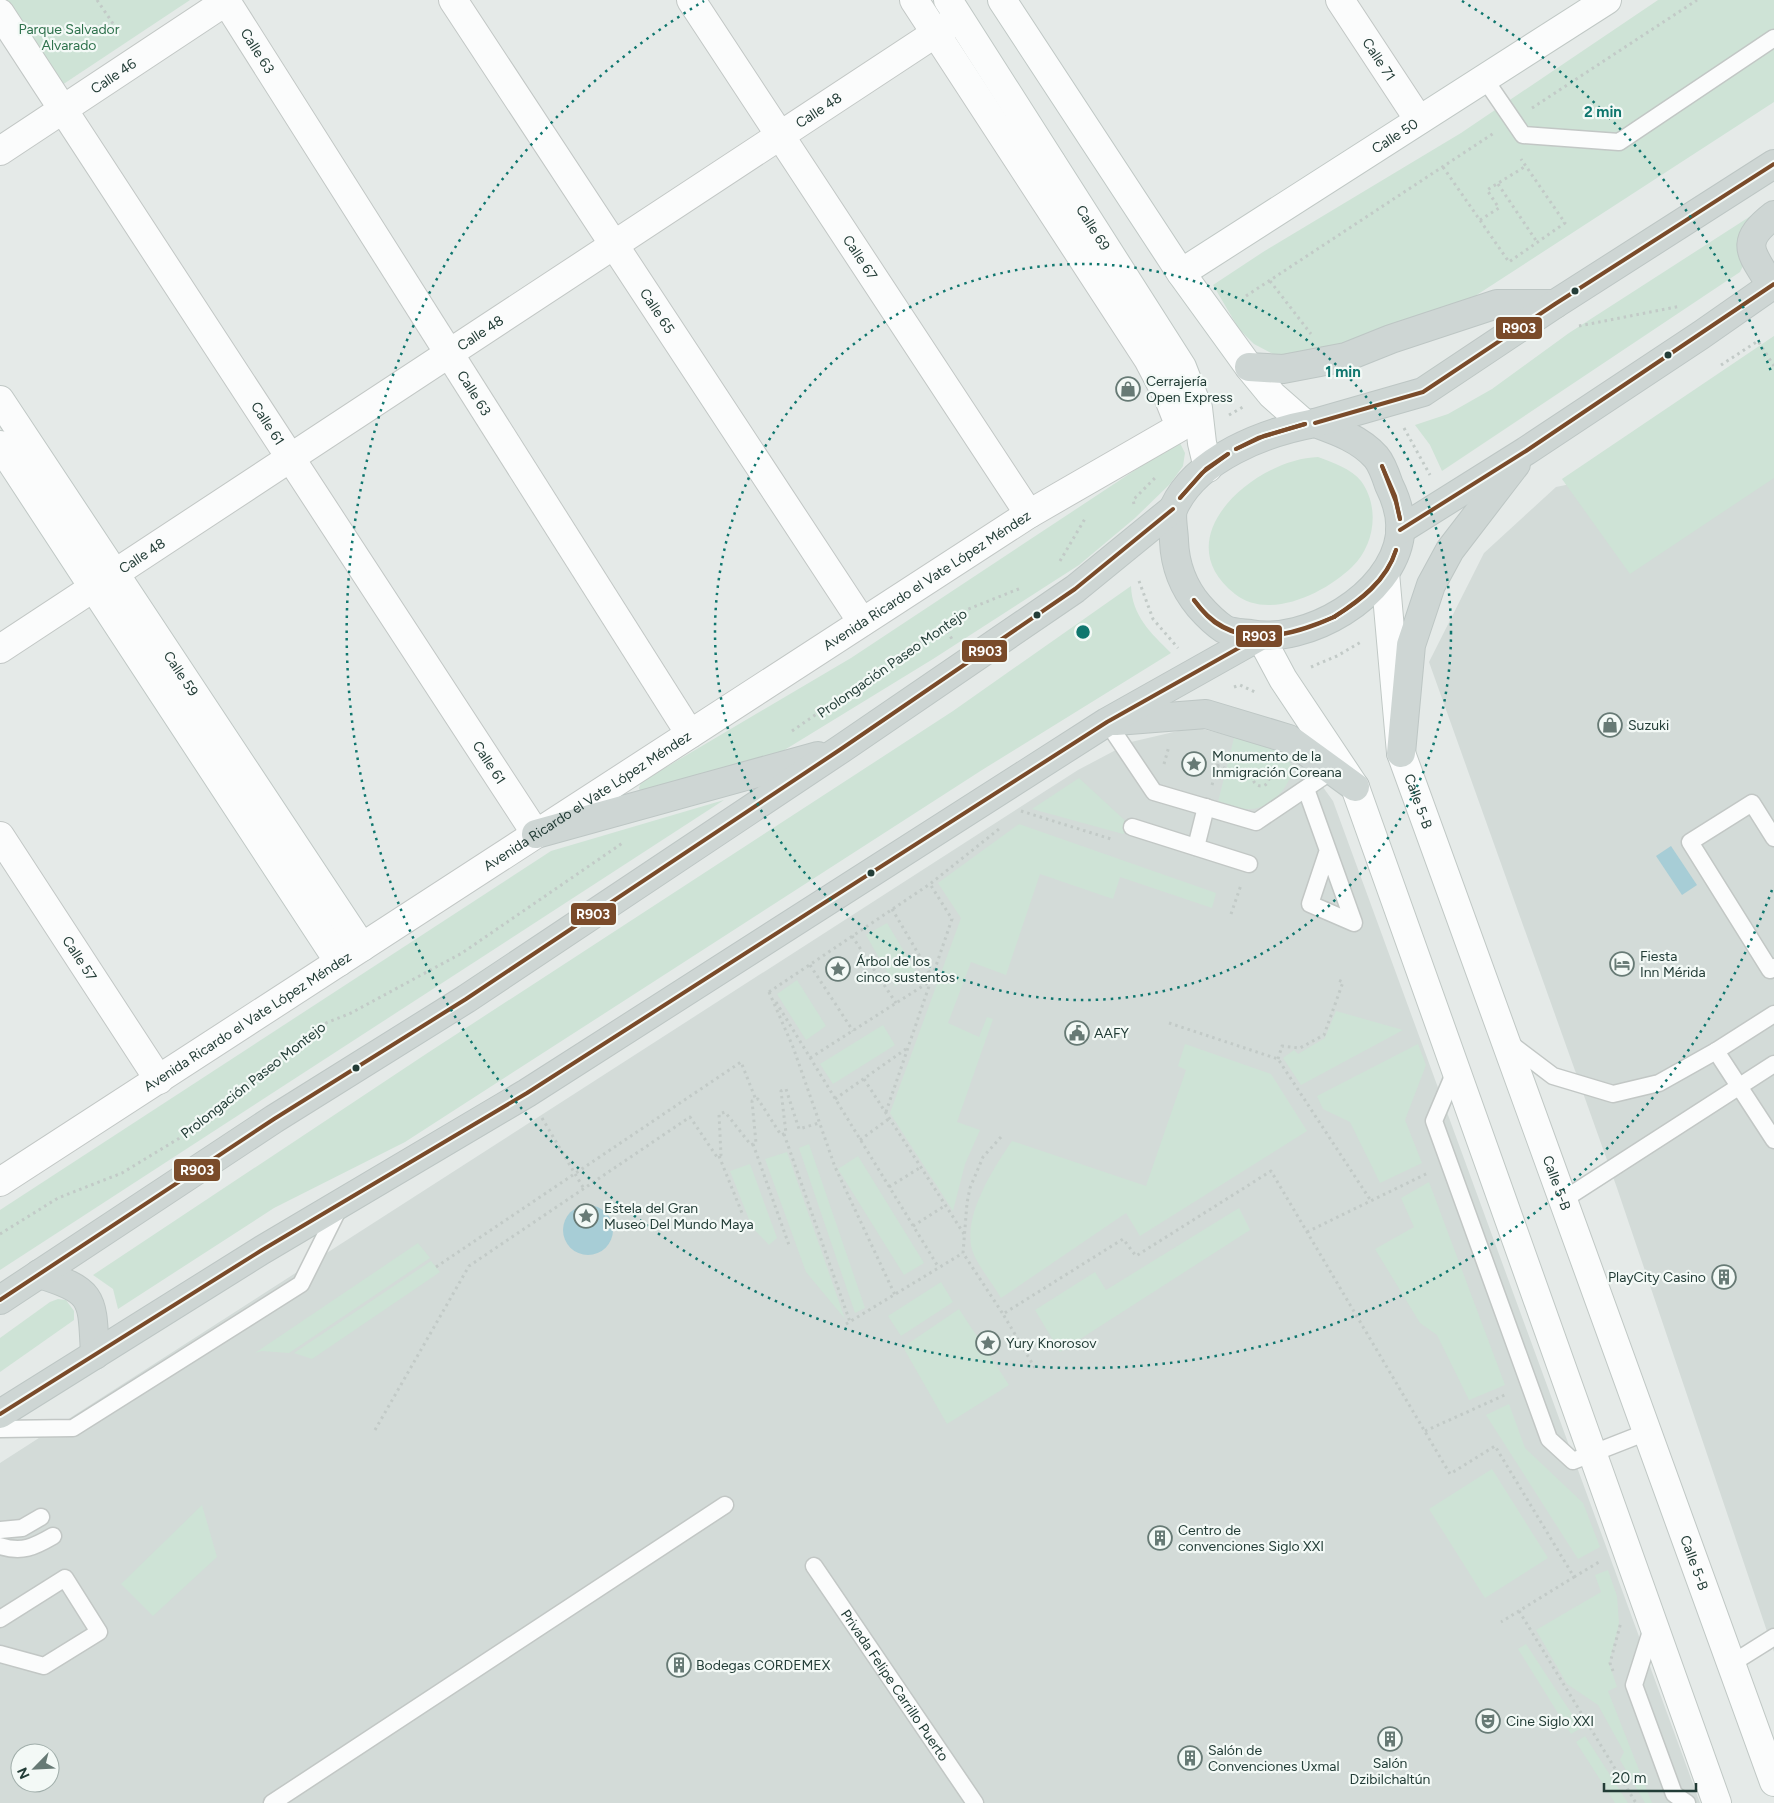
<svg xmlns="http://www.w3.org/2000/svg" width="1774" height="1803" viewBox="0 0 1774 1803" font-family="Figtree,sans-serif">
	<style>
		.built { fill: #d3dbd8; fill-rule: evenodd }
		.green { fill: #cee3d6 }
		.water { fill: #a7cdd6 }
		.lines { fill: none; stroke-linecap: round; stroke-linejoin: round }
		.lane-casing { stroke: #c2c7c5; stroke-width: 19 }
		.street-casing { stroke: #c2c7c5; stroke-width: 30 }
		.secondary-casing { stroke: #c0c8c5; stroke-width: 30 }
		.primary-casing { stroke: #bdc6c4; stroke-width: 30 }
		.path { stroke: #c2cac7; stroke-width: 3; stroke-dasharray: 2.5 4; stroke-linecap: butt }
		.lane { stroke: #fbfcfc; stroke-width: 16 }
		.street { stroke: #fbfcfc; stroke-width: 28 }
		.secondary { stroke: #fbfcfc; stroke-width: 28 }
		.primary { stroke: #ced6d4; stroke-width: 28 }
		.bus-1-casing { stroke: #f3f9f6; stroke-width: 8 }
		.bus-1 { stroke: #7a4b2a; stroke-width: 4 }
		.ring { fill: none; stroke: #0f766e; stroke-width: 2.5; stroke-dasharray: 2.5 5 }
		.bus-dot { fill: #233d37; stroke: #f3f9f6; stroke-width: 2 }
		.labels { text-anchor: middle; stroke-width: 4.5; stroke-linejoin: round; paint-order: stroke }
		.park-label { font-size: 14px; fill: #2f724d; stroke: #f3f9f6 }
		.street-label { font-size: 14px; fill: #233d37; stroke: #f3f9f6 }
		.poi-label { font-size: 14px; fill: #233d37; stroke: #f3f9f6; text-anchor: start }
		.centre { fill: #0f766e; stroke: #f3f9f6; stroke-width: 2.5 }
		.ring-label { font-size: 15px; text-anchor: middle; font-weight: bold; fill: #0f766e; stroke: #f3f9f6; stroke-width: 4.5; stroke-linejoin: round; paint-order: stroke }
		.line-badge { stroke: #f3f9f6; stroke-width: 2 }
		.badge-label { font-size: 14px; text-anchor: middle; font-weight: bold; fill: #fff }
	</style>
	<rect width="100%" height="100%" fill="#e5eae8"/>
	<!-- built -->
	<g class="built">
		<polygon points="1774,442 1774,1652 1617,1188 1429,662 1484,553 1556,487"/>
		<path d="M1195,727L1287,751L1307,765L1333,801L1700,1803H0V1463L1078,770L1131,742ZM20,1753H50V1783H20Z"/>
	</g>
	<!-- green -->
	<g class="green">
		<polygon points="2,0 190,0 59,87"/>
		<polygon points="1658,0 1774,0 1774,102 1455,309 1312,357 1273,354 1254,344 1239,329 1213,285 1263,252 1461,133"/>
		<polygon points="1774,201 1774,205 1740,272 1442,471 1430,445 1415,425 1448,414 1492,389 1569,333"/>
		<polygon points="1774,336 1774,478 1630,574 1562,479"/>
		<polygon points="1179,441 1185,453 1183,466 1170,484 1135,518 1079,565 933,659 760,765 641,793 639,788 641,782 851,658"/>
		<path d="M1318,457C1332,462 1352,469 1361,481C1380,507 1375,545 1352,567C1325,593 1269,621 1235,594C1163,538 1255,459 1318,457Z"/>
		<path d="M1131,586C1132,616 1151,633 1171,653L982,770L405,1142L274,1208L118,1309L113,1289L93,1275L426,1054L953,711Z"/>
		<path d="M1234,738C1257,744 1282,745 1293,768C1289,788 1271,809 1249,809C1238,810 1228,806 1218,802Z"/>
		<polygon points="1079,778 1132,827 1123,834 1032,809"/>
		<polygon points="724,800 0,1270 0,1210 551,851"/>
		<polygon points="1019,824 1216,893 1212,908 1120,877 1113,899 1040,874 1006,975 971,962 948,1023 979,1037 987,1017 993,1019 957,1122 980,1130 965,1164 953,1211 890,1113 961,918 938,883"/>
		<polygon points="887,923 917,973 895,986 866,935"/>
		<polygon points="797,980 826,1026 806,1040 777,994"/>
		<polygon points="1336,1011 1403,1030 1301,1085 1283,1058 1294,1050 1298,1054 1325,1038"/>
		<polygon points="883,1025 895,1045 833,1084 820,1064"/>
		<path d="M1185,1044L1271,1074L1307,1131L1140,1236L1126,1213L1001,1298C993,1284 981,1270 974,1255C959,1221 993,1169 1012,1141L1146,1186L1186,1070L1178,1066Z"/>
		<polygon points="1418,1044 1426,1065 1405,1120 1422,1163 1380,1183 1350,1122 1323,1109 1317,1096"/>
		<polygon points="809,1144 865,1308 855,1313 799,1148"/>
		<polygon points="787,1152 845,1319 806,1272 765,1159"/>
		<polygon points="858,1156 924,1263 904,1275 838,1169"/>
		<polygon points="750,1164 777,1238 769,1245 752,1227 730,1171"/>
		<polygon points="1429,1182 1505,1385 1469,1400 1437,1335 1420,1323 1375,1249 1414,1227 1401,1198"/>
		<polygon points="1239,1208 1250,1230 1060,1352 1035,1310 1095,1272 1106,1290"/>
		<polygon points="418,1243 430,1258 289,1353 262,1351 255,1353"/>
		<polygon points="431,1261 440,1272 312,1359 294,1353"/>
		<polygon points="941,1282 953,1302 901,1336 888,1316"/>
		<polygon points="58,1299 66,1300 74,1311 74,1320 0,1372 0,1338 50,1302"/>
		<polygon points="959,1309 1009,1385 947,1424 903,1347"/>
		<polygon points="1509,1404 1525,1448 1583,1503 1600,1547 1578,1559 1486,1415"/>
		<polygon points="1492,1469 1548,1558 1485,1598 1429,1509"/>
		<polygon points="202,1505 217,1557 153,1616 121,1584"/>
		<polygon points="1608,1570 1617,1596 1619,1624 1609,1663 1617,1687 1608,1691 1652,1803 1645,1803 1620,1760 1624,1752 1598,1705 1567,1684 1536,1630 1601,1592 1595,1575"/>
		<polygon points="1526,1644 1581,1728 1571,1734 1518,1649"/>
		<polygon points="1585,1736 1628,1803 1615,1803 1576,1742"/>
	</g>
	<!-- water -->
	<g class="water">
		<polygon points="1671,846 1697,885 1682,895 1656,856"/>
		<circle cx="588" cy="1230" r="25"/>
	</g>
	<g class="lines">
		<!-- lane casing -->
		<g class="lane-casing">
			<g id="lane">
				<polyline points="1484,78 1523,135 1619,142 1774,38"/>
				<polyline points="1107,722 1154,792 1256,822 1333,770"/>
				<polyline points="1306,789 1354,923 1310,904 1328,850"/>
				<polyline points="1132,827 1249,864"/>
				<polyline points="1774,838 1752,803 1690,842 1770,970 1774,967"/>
				<polyline points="1196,847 1206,807"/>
				<polyline points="1508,1042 1553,1076 1613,1094 1659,1083 1716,1051 1774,1014"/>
				<polyline points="1716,1051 1774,1140"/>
				<polyline points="1456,1069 1434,1121 1549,1439 1573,1461 1647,1432"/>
				<polyline points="1563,1200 1774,1064"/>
				<polyline points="0,1429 73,1428 301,1284 340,1206"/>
				<polyline points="0,1530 22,1528 41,1517"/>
				<path d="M0,1546C22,1553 34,1547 53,1536"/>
				<path id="s1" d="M814,1566L975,1803"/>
				<polyline points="0,1619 65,1578 99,1632 44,1666 0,1654"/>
				<polyline points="1653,1625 1634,1685 1674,1794 1687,1803"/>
				<polyline points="1731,1664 1774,1637"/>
				<polyline points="272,1803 725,1505"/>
			</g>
		</g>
		<!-- street casing -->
		<g class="street-casing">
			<g id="street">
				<path id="s2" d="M453,0L862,622"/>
				<path id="s3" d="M691,0L1029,514"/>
				<path id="s4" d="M1340,0L1419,120"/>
				<path id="s5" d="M226,1L690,734"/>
				<path id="s6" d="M0,13L536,834"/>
				<path id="s7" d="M0,151L228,0"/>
				<path id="s8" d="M0,649L951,23"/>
				<path id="s9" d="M0,836L159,1080"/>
				<path id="s10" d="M0,1182L1029,514L1180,427L1169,399L1148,359L914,0"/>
			</g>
		</g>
		<!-- secondary casing -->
		<g class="secondary-casing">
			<g id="secondary">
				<path id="s11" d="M948,0L1182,367L1198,408L1202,443L1208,468"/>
				<polyline points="1002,0 1181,273 1249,367 1272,395 1305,424"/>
				<polyline points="1019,160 1051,162"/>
				<path id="s12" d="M1181,273L1607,0"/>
				<path id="s13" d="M0,400L362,947"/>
				<polyline points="0,445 339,962"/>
				<path id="s14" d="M1385,573L1401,753L1774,1782"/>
				<polyline points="1260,636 1283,679 1355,787 1717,1803"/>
			</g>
		</g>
		<!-- primary casing -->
		<g class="primary-casing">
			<g id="primary">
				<path d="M1771,285C1751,252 1738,243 1774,215"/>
				<polyline points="1249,367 1283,369 1346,357 1391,339 1497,304 1555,304"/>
				<path d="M1315,423C1337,431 1360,439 1376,457C1382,464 1386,476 1389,485C1397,501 1402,517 1400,535C1392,596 1306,645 1250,634C1242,633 1231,633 1224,629C1215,623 1206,614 1199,606C1183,587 1175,566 1174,541C1174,532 1170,515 1174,507C1197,458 1265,432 1315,423Z"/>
				<polyline points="1315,423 1423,392 1555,304 1774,164"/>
				<polyline points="1400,530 1526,451 1701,335 1774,284"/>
				<polyline points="1116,721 1206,714 1289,739 1355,787"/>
				<polyline points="1401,753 1411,645 1431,585 1450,550 1516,464"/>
				<polyline points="536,834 818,756"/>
				<path d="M39,1274C96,1291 92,1299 95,1355"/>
				<polyline points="0,1300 274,1119 466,999 841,749 1075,589 1173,509"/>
				<polyline points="0,1414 262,1250 527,1093 1107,722 1260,636"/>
			</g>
		</g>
		<!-- path -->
		<g class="path">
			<polyline points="97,0 118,31"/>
			<polyline points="1532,108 1697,0"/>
			<polyline points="1443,167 1509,262 1565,223 1521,159"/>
			<polyline points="1498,184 1537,242"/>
			<polyline points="1480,220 1499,208 1487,190 1526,166"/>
			<polyline points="1270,281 1311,334"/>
			<polyline points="1246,296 1494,133"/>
			<polyline points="1579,326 1681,306"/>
			<polyline points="1721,365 1758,341 1774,366"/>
			<polyline points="1229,415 1243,407"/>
			<polyline points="1404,428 1430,475"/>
			<polyline points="1134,504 1133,500 1156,477"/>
			<polyline points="1060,561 1086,517"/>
			<polyline points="1139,581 1153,619 1178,648"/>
			<polyline points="943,626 952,639"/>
			<polyline points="1311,667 1337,656 1361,642"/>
			<polyline points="1234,687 1240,685 1255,692"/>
			<polyline points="792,731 966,610 1021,588"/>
			<polyline points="1164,764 1169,746"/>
			<polyline points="1217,766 1253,776"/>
			<circle cx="1261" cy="778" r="8"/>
			<polyline points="1212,785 1222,750"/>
			<polyline points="1021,811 1111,839"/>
			<polyline points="892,909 932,977"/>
			<polyline points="1231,914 1241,885"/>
			<polyline points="852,936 896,1003"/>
			<polyline points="810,965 853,1031"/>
			<polyline points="769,992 930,884 999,829"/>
			<polyline points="769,992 793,1047 835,1167 895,1295"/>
			<polyline points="776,1002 939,1268"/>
			<polyline points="1169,1023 1278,1059 1371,1201"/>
			<polyline points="810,1058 929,982"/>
			<polyline points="1278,1059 1282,1046 1300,1048 1324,1035 1343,982 1338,980"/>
			<polyline points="864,1079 964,1234"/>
			<polyline points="835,1099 906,1049"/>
			<polyline points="886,1112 952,919 930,884"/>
			<polyline points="542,1118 584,1189"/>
			<polyline points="784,1134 850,1322"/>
			<polyline points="1001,1137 983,1157 970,1188 967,1203 963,1253 1003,1314"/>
			<polyline points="860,1140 890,1118"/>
			<polyline points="753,1144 790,1248"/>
			<polyline points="719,1156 742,1213"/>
			<polyline points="889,1187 921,1167"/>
			<polyline points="913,1226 946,1205"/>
			<polyline points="1307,1232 1428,1173"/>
			<polyline points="0,1234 58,1198 122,1173 178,1139 321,1025 351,1013 462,953 624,842"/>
			<polyline points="436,1267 741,1062 756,1100"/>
			<polyline points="846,1324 963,1253"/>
			<polyline points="1035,1368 1003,1314 1123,1239 1136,1256 1271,1171 1450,1474 1495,1446 1574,1577 1501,1622"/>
			<polyline points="375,1430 469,1266 690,1117 717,1157 721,1155 719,1114 725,1112 751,1145 756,1143 752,1101 758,1099 781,1135 786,1133 781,1091 786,1089 799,1129 819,1123"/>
			<polyline points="1425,1431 1507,1394"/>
			<polyline points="1574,1577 1599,1562"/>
			<polyline points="1519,1611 1636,1803"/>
			<polyline points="1613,1671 1610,1663 1621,1622"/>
		</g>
		<!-- lane -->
		<use href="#lane" class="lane"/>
		<!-- street -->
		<use href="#street" class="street"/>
		<!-- secondary -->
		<use href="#secondary" class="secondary"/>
		<!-- primary -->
		<use href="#primary" class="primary"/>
		<!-- bus-1 casing -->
		<g class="bus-1-casing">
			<g id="bus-1">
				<polyline points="1315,423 1423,392 1555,304 1774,164"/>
				<polyline points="1236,449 1258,438 1305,424"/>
				<polyline points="1236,449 1264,436 1305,424"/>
				<polyline points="1382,466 1395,496 1400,519"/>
				<polyline points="1382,466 1396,502 1400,519"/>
				<polyline points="1180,498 1206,469 1228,454"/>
				<polyline points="1180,498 1202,473 1228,454"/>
				<polyline points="1400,530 1526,451 1774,284"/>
				<path d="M1194,600C1202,610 1210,621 1222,627C1257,646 1301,631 1334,617"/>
				<path d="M1194,600C1229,650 1285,640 1334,617"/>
				<path d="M1334,617C1360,600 1386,581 1396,550"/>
				<path d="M1334,617C1360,601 1387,581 1396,550"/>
				<polyline points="0,1300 274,1119 466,999 841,749 1075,589 1173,509"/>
				<polyline points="0,1414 262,1250 527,1093 1107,722 1260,636"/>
			</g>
		</g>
		<!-- bus-1 -->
		<use href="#bus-1" class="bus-1"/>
	</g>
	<!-- distance rings -->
	<g class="ring">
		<circle cx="1083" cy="632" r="368"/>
		<path d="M1772 890A736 736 0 1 1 704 1M1462 1A736 736 0 0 1 1772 374"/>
	</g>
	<!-- icons -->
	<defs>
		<g id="shop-ring" transform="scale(1.25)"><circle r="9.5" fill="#f3f9f6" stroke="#677a75" stroke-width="1.5"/><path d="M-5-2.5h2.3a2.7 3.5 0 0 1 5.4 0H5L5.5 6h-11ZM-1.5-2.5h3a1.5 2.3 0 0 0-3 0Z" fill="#677a75"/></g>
		<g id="sight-ring" transform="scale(1.25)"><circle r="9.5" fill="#f3f9f6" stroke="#677a75" stroke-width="1.5"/><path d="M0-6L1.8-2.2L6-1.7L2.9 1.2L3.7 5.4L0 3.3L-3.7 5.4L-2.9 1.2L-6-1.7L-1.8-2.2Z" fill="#677a75"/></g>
		<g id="hotel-ring" transform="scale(1.25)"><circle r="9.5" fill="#f3f9f6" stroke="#677a75" stroke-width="1.5"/><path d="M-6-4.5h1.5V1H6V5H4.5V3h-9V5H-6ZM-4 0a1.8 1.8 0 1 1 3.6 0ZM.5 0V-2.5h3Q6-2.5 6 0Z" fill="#677a75"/></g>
		<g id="civic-ring" transform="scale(1.25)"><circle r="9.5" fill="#f3f9f6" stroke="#677a75" stroke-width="1.5"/><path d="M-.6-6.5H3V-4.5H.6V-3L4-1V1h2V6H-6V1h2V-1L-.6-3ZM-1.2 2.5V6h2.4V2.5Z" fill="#677a75"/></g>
		<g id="building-ring" transform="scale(1.25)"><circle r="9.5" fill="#f3f9f6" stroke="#677a75" stroke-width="1.5"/><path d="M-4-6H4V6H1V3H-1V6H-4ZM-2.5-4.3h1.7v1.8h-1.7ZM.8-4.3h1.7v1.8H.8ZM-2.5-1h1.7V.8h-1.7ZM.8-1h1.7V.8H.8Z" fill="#677a75"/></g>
		<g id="theatre-ring" transform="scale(1.25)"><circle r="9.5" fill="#f3f9f6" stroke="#677a75" stroke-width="1.5"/><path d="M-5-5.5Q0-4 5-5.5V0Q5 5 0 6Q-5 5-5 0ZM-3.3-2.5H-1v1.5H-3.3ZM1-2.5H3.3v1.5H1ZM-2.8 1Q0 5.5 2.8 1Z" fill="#677a75"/></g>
	</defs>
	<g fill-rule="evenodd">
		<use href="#shop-ring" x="1128" y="389"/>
		<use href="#shop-ring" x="1610" y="725"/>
		<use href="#sight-ring" x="1194" y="764"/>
		<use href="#hotel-ring" x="1622" y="964"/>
		<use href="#sight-ring" x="838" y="969"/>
		<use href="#civic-ring" x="1077" y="1033"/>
		<use href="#sight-ring" x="586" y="1216"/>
		<use href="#building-ring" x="1724" y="1277"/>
		<use href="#sight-ring" x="988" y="1343"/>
		<use href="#building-ring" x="1160" y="1538"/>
		<use href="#building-ring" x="679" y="1665"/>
		<use href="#theatre-ring" x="1488" y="1721"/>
		<use href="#building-ring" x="1390" y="1739"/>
		<use href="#building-ring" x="1190" y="1758"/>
	</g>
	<!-- markers -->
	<g class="bus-dot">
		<circle cx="1575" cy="291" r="4.5"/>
		<circle cx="1668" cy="355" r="4.5"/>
		<circle cx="1037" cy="615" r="4.5"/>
		<circle cx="871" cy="873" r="4.5"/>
		<circle cx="356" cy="1068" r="4.5"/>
	</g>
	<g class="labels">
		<!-- park labels -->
		<g class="park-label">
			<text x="69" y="34">Parque Salvador<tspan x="69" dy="16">Alvarado</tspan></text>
		</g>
		<!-- street labels -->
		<g class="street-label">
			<text dy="5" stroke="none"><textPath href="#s5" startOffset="59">Calle 63</textPath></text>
			<text dy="5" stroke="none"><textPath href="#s4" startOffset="71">Calle 71</textPath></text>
			<text dy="5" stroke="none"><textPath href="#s7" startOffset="136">Calle 46</textPath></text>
			<text dy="5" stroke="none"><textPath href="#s8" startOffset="980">Calle 48</textPath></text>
			<text dy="5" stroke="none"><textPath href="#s12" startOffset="254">Calle 50</textPath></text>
			<text dy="5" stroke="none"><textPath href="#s11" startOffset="270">Calle 69</textPath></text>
			<text dy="5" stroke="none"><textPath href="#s3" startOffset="308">Calle 67</textPath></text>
			<text dy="5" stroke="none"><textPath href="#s2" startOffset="372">Calle 65</textPath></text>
			<text dy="5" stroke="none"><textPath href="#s8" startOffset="575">Calle 48</textPath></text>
			<text dy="5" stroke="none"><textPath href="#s5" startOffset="464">Calle 63</textPath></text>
			<text dy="5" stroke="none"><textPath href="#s6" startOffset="490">Calle 61</textPath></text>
			<text dy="5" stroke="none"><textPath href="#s8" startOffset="170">Calle 48</textPath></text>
			<text dy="5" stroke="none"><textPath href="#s10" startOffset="1105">Avenida Ricardo el Vate López Méndez</textPath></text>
			<text transform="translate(892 663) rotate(-35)" y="5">Prolongación Paseo Montejo</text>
			<text dy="5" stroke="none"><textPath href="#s13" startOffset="328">Calle 59</textPath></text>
			<text dy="5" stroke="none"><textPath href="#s6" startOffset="895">Calle 61</textPath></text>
			<text dy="5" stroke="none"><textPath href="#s10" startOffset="700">Avenida Ricardo el Vate López Méndez</textPath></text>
			<text dy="5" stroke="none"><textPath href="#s14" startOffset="232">Calle 5-B</textPath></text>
			<text dy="5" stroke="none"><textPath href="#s9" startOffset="146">Calle 57</textPath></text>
			<text dy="5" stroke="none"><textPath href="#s10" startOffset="295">Avenida Ricardo el Vate López Méndez</textPath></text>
			<text transform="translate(253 1080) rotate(-38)" y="5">Prolongación Paseo Montejo</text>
			<text dy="5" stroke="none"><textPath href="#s14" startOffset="638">Calle 5-B</textPath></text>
			<text dy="5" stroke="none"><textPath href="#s14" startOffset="1042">Calle 5-B</textPath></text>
			<text dy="5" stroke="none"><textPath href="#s1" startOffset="144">Privada Felipe Carrillo Puerto</textPath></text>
		</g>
		<!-- poi labels -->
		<g class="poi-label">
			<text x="1146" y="386">Cerrajería<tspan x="1146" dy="16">Open Express</tspan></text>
			<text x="1628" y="730">Suzuki</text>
			<text x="1212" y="761">Monumento de la<tspan x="1212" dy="16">Inmigración Coreana</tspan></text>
			<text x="1640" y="961">Fiesta<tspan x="1640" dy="16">Inn Mérida</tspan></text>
			<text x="856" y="966">Árbol de los<tspan x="856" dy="16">cinco sustentos</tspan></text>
			<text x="1094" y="1038">AAFY</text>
			<text x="604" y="1213">Estela del Gran<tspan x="604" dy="16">Museo Del Mundo Maya</tspan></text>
			<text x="1706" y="1282" text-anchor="end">PlayCity Casino</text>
			<text x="1006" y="1348">Yury Knorosov</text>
			<text x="1178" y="1535">Centro de<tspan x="1178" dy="16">convenciones Siglo XXI</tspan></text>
			<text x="696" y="1670">Bodegas CORDEMEX</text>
			<text x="1506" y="1726">Cine Siglo XXI</text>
			<text x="1208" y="1755">Salón de<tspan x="1208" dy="16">Convenciones Uxmal</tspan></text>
			<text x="1390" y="1768" text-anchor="middle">Salón<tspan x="1390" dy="16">Dzibilchaltún</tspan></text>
		</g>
	</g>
	<circle cx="1083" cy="632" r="8" class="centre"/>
	<g class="ring-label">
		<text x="1603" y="117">2 min</text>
		<text x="1343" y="377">1 min</text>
	</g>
	<g class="line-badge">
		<rect x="1495" y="316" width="48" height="24" rx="5" fill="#7a4b2a"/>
		<rect x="1235" y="624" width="48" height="24" rx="5" fill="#7a4b2a"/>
		<rect x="961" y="639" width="47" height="24" rx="5" fill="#7a4b2a"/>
		<rect x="570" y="902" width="47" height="24" rx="5" fill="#7a4b2a"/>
		<rect x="173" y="1158" width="48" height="24" rx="5" fill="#7a4b2a"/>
	</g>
	<g class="badge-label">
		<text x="1519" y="333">R903</text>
		<text x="1259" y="641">R903</text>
		<text x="985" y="656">R903</text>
		<text x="593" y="919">R903</text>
		<text x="197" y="1175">R903</text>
	</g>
	<!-- north arrow -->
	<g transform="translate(35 1768) rotate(246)"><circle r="24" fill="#f3f9f6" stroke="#a0aeaa"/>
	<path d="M0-4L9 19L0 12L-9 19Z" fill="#677a75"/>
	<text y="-8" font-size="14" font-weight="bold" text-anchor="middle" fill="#233d37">N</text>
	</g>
	<!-- scale -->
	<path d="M1604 1783v8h92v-8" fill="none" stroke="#233d37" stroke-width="2.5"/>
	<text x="1612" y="1783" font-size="15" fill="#233d37" stroke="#f3f9f6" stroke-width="4" paint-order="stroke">20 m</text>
</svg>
